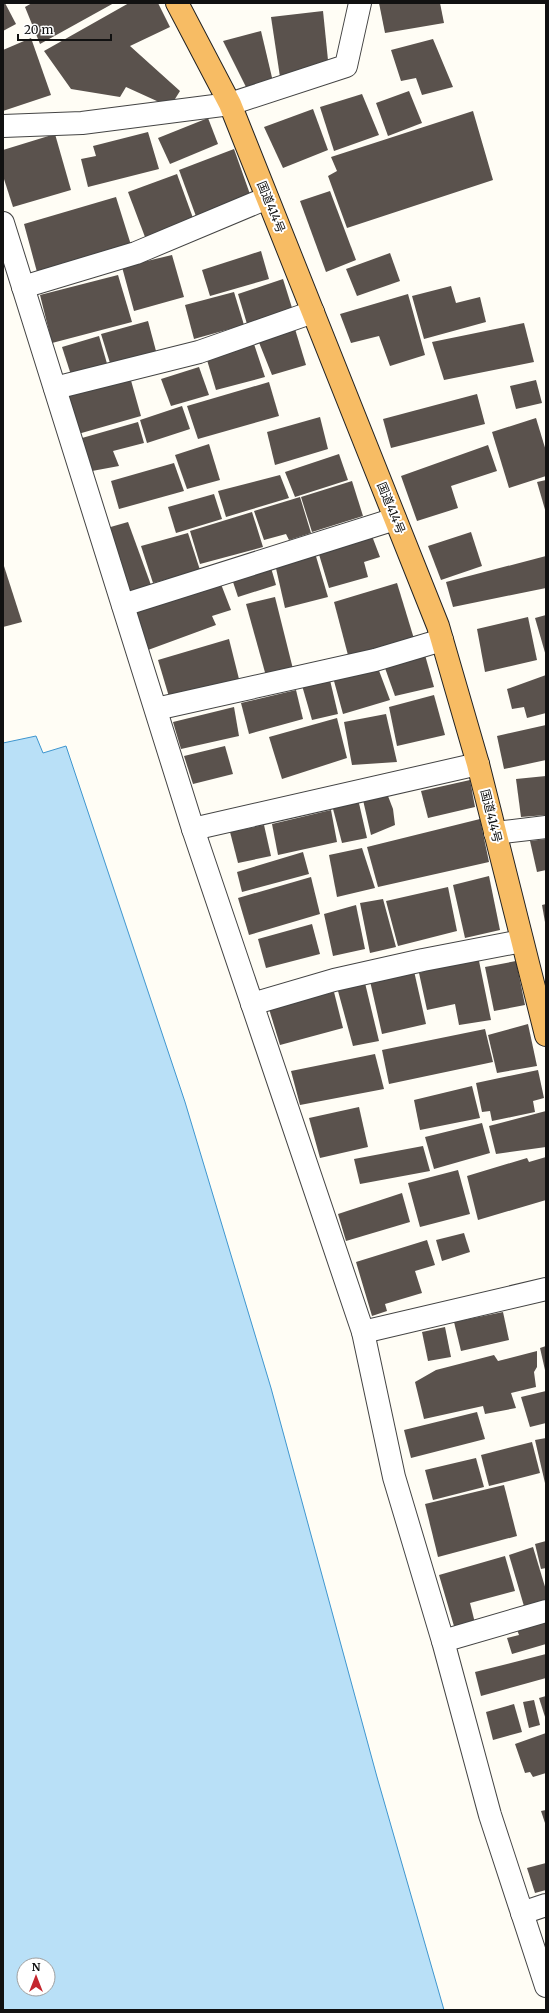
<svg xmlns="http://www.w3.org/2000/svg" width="549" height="2013" viewBox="0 0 549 2013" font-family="Merriweather,'Noto Sans JP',serif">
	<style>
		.water { fill: #b9e0f7; stroke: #3f96cf; fill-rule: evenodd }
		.building { fill: #5a524d }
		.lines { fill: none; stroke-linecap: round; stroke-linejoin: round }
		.minor-casing { stroke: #444; stroke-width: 24 }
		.trunk-casing { stroke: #222; stroke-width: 24 }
		.minor { stroke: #fff; stroke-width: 22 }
		.trunk { stroke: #f7bc64; stroke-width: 22 }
		.labels { text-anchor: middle; stroke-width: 4; stroke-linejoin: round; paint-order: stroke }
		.street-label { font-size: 12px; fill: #111; stroke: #fff }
	</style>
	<rect width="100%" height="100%" fill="#fffdf5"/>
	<!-- water -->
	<path class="water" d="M36,736L43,753L66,746L185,1102L271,1388L377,1777L444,2010H3V743ZM24,1965H48V1989H24Z"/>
	<!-- building -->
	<g class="building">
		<polygon points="3,3 5,3 16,24 3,31"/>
		<polygon points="32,3 114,3 40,44 25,7"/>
		<polygon points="129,3 158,3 170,27 130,46 180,91 170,107 126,87 120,97 71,89 44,51"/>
		<polygon points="379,3 440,3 444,23 385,33"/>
		<polygon points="323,11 329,70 280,77 271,17"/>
		<polygon points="261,31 274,86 249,93 223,41"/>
		<polygon points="31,38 51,95 3,111 3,50"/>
		<polygon points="433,39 453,87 422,95 416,78 401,81 391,50"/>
		<polygon points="409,91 422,123 388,136 376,103"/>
		<polygon points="362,94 379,135 334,151 320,107"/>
		<polygon points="313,109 328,150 283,168 264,127"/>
		<polygon points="473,111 493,180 347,228 328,176 337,171 331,157"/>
		<polygon points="208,118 218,144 170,164 158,138"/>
		<polygon points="148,132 159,169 88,187 81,159 96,156 93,146"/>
		<polygon points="55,134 71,190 13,207 3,176 3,150"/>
		<polygon points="234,149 251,197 197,219 179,170"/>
		<polygon points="177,174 193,218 145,237 128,192"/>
		<polygon points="330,191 356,260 326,272 300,201"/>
		<polygon points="116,197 131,245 37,272 24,224"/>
		<polygon points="261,251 269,279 210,296 202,270"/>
		<polygon points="390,253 400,281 357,296 346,269"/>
		<polygon points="172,255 184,297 134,311 122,267"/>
		<polygon points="118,275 132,322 52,343 40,295"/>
		<polygon points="283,279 293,311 247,324 238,294"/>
		<polygon points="451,286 456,303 480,297 486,322 424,339 412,296"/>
		<polygon points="234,292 244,325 194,339 185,305"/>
		<polygon points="408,294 425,355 390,366 379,336 351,343 340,314"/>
		<polygon points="148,321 156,351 110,363 101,334"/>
		<polygon points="524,323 534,362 444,380 432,342"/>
		<polygon points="295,329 306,365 272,375 258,340"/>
		<polygon points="99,336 108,367 72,378 62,347"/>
		<polygon points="254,344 265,377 216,390 207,360"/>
		<polygon points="199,367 209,395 171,406 161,379"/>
		<polygon points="130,377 141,416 78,434 66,394"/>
		<polygon points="536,380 542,403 516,409 510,386"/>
		<polygon points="269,382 279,416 198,439 187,406"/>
		<polygon points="477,394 485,424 391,448 383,419"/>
		<polygon points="182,406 190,429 147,443 140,420"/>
		<polygon points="320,417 328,449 275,465 267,432"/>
		<polygon points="536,418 546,451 546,476 509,488 492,432"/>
		<polygon points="138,422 144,443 113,451 119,466 92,471 82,438"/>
		<polygon points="209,444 220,480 187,489 175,455"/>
		<polygon points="488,445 497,471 451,486 458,508 417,521 401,476"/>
		<polygon points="339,454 348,480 295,497 285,472"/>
		<polygon points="174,463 184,491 119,509 111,481"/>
		<polygon points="280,475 289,498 226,517 218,491"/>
		<polygon points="546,480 546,513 537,482"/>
		<polygon points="352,481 363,516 312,532 301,497"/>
		<polygon points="214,494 222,519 176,533 168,507"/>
		<polygon points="300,497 311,533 289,540 286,534 264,540 254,511"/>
		<polygon points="252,512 263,547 200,564 190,531"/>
		<polygon points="128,522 151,585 129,593 107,528"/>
		<polygon points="471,532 482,566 441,580 428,546"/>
		<polygon points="188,533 200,570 153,583 141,546"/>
		<polygon points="372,536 380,557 364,562 368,577 329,588 318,551"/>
		<polygon points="315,553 328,597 285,608 275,564"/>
		<polygon points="546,556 546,588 453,607 446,582"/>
		<polygon points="269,561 276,585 238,597 230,573"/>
		<polygon points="3,563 22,622 3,627"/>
		<polygon points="219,579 231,610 212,616 216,625 148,650 135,609"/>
		<polygon points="397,583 415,642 349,659 334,602"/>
		<polygon points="275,597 293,669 266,676 246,604"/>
		<polygon points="546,615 546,656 535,618"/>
		<polygon points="528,617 537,660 485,672 477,629"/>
		<polygon points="229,639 239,679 170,700 158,660"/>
		<polygon points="425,655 434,687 395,696 385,668"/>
		<polygon points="378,668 390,700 343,714 334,681"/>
		<polygon points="546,675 546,713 527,718 524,707 512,709 507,689"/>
		<polygon points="329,676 338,714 312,720 301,682"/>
		<polygon points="296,690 303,719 249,734 241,703"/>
		<polygon points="434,695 445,735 397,746 389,707"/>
		<polygon points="234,707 239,736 181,749 173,722"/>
		<polygon points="386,714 397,762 352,765 344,722"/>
		<polygon points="337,718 347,758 282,779 269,737"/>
		<polygon points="546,725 546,760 504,769 497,736"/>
		<polygon points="225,746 233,774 193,784 184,756"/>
		<polygon points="546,776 546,815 521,817 516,779"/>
		<polygon points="470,780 475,807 428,818 421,791"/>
		<polygon points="388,796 393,809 395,825 371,835 363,800"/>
		<polygon points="358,799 367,838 342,843 332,805"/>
		<polygon points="331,810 337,842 278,855 272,824"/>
		<polygon points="480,819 489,862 378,887 367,847"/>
		<polygon points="264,825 271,856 238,863 230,832"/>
		<polygon points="546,839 546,870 537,872 530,841"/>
		<polygon points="362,848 375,888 337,897 329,855"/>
		<polygon points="303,852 309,874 242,892 237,872"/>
		<polygon points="489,876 500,930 465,938 453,885"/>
		<polygon points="311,877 320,914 249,935 238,898"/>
		<polygon points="448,887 457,931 398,946 386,901"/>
		<polygon points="383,899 396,947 370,953 360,903"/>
		<polygon points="546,904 546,922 545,922 542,905"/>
		<polygon points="356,905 365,949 333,956 324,914"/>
		<polygon points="312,924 320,954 266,968 258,939"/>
		<polygon points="478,956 491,1020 459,1025 455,1004 427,1010 419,973"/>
		<polygon points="516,961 525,1005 494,1011 485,967"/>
		<polygon points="414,971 426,1024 382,1034 370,981"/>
		<polygon points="365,983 379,1041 353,1046 338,991"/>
		<polygon points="334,992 343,1028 280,1045 269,1009"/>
		<polygon points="528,1024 537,1066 497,1073 488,1035"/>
		<polygon points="485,1029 493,1062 389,1084 382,1050"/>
		<polygon points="375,1054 384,1089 300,1105 291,1071"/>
		<polygon points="538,1070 544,1098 533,1101 535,1112 492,1121 490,1111 482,1112 476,1083"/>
		<polygon points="472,1086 480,1118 420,1130 414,1100"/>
		<polygon points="359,1107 368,1147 320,1158 309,1118"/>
		<polygon points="546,1111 546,1147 496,1154 489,1126"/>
		<polygon points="482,1123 490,1153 434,1169 425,1137"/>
		<polygon points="423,1146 430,1171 360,1184 354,1159"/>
		<polygon points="546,1157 546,1200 478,1220 467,1176 527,1158 529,1162"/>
		<polygon points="458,1170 470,1214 420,1227 408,1183"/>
		<polygon points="402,1193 410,1222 346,1241 338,1214"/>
		<polygon points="464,1233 470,1252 442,1261 436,1240"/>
		<polygon points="427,1240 435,1265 415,1271 422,1293 385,1304 387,1311 372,1316 356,1262"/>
		<polygon points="503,1312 509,1340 461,1351 454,1322"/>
		<polygon points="445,1327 451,1357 428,1361 422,1332"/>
		<polygon points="546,1346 546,1370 545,1370 540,1348"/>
		<polygon points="537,1351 537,1367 534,1372 536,1387 511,1393 516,1408 485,1414 483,1406 424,1419 415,1382 436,1370 494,1355 498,1361"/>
		<polygon points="546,1391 546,1423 530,1427 521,1397"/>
		<polygon points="477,1412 485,1439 411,1458 404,1430"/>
		<polygon points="546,1438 546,1483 545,1483 535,1440"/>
		<polygon points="532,1442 540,1473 489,1486 481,1455"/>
		<polygon points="476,1458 484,1487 433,1500 425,1470"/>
		<polygon points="504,1485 517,1536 438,1557 425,1504"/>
		<polygon points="546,1541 546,1568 541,1569 535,1544"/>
		<polygon points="533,1547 546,1590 546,1607 526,1613 509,1555"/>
		<polygon points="505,1556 515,1591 470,1603 476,1627 456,1633 439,1575"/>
		<polygon points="546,1618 546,1644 512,1654 507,1638 519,1635 516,1627"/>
		<polygon points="546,1654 546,1678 481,1696 475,1672"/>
		<polygon points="546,1696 546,1720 539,1698"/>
		<polygon points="534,1700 540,1725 529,1728 523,1702"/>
		<polygon points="514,1704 522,1732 493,1740 486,1712"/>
		<polygon points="546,1733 546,1773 533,1777 530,1772 525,1773 515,1744"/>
		<polygon points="546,1810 546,1826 541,1811"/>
		<polygon points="546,1863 546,1890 535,1893 527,1868"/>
	</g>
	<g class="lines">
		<!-- minor casing -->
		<g class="minor-casing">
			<g id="minor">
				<polyline points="3,126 82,123 230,104 346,66 360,3"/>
				<polyline points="3,223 193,829 363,1332 394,1477 443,1641 490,1815 546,1986"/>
				<polyline points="23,287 136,253 267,198"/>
				<polyline points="55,388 199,352 313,312"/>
				<polyline points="123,605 395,519"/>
				<polyline points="156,709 375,660 442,640"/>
				<polyline points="193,829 478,764"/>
				<polyline points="495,833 546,827"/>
				<polyline points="252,1004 334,980 423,960 522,941"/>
				<polyline points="363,1332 546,1289"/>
				<polyline points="443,1641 546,1611"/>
				<polyline points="522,1913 546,1905"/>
			</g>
		</g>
		<!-- trunk casing -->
		<g class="trunk-casing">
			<polyline id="trunk" points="177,3 230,104 438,626 478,764 546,1035"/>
		</g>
		<!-- minor -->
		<use href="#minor" class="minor"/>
		<!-- trunk -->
		<use href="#trunk" class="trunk"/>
	</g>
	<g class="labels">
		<!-- street labels -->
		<g class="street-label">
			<text transform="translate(271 207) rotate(68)" y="4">国道414号</text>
			<text transform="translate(391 508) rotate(68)" y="4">国道414号</text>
			<text transform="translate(491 816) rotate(76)" y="4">国道414号</text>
		</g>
	</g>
	<!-- border -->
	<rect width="549" height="2013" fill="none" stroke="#111111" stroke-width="8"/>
	<!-- north arrow -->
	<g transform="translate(36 1977)"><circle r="19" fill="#ffffff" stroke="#a0a0a0"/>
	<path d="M0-3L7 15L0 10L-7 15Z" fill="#c4262e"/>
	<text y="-6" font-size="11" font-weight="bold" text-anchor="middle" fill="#111111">N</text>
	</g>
	<!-- scale -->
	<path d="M18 34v6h93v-6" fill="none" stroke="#111111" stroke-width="2"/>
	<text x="24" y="34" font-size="12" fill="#111111" stroke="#ffffff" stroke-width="3" paint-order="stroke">20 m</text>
</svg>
